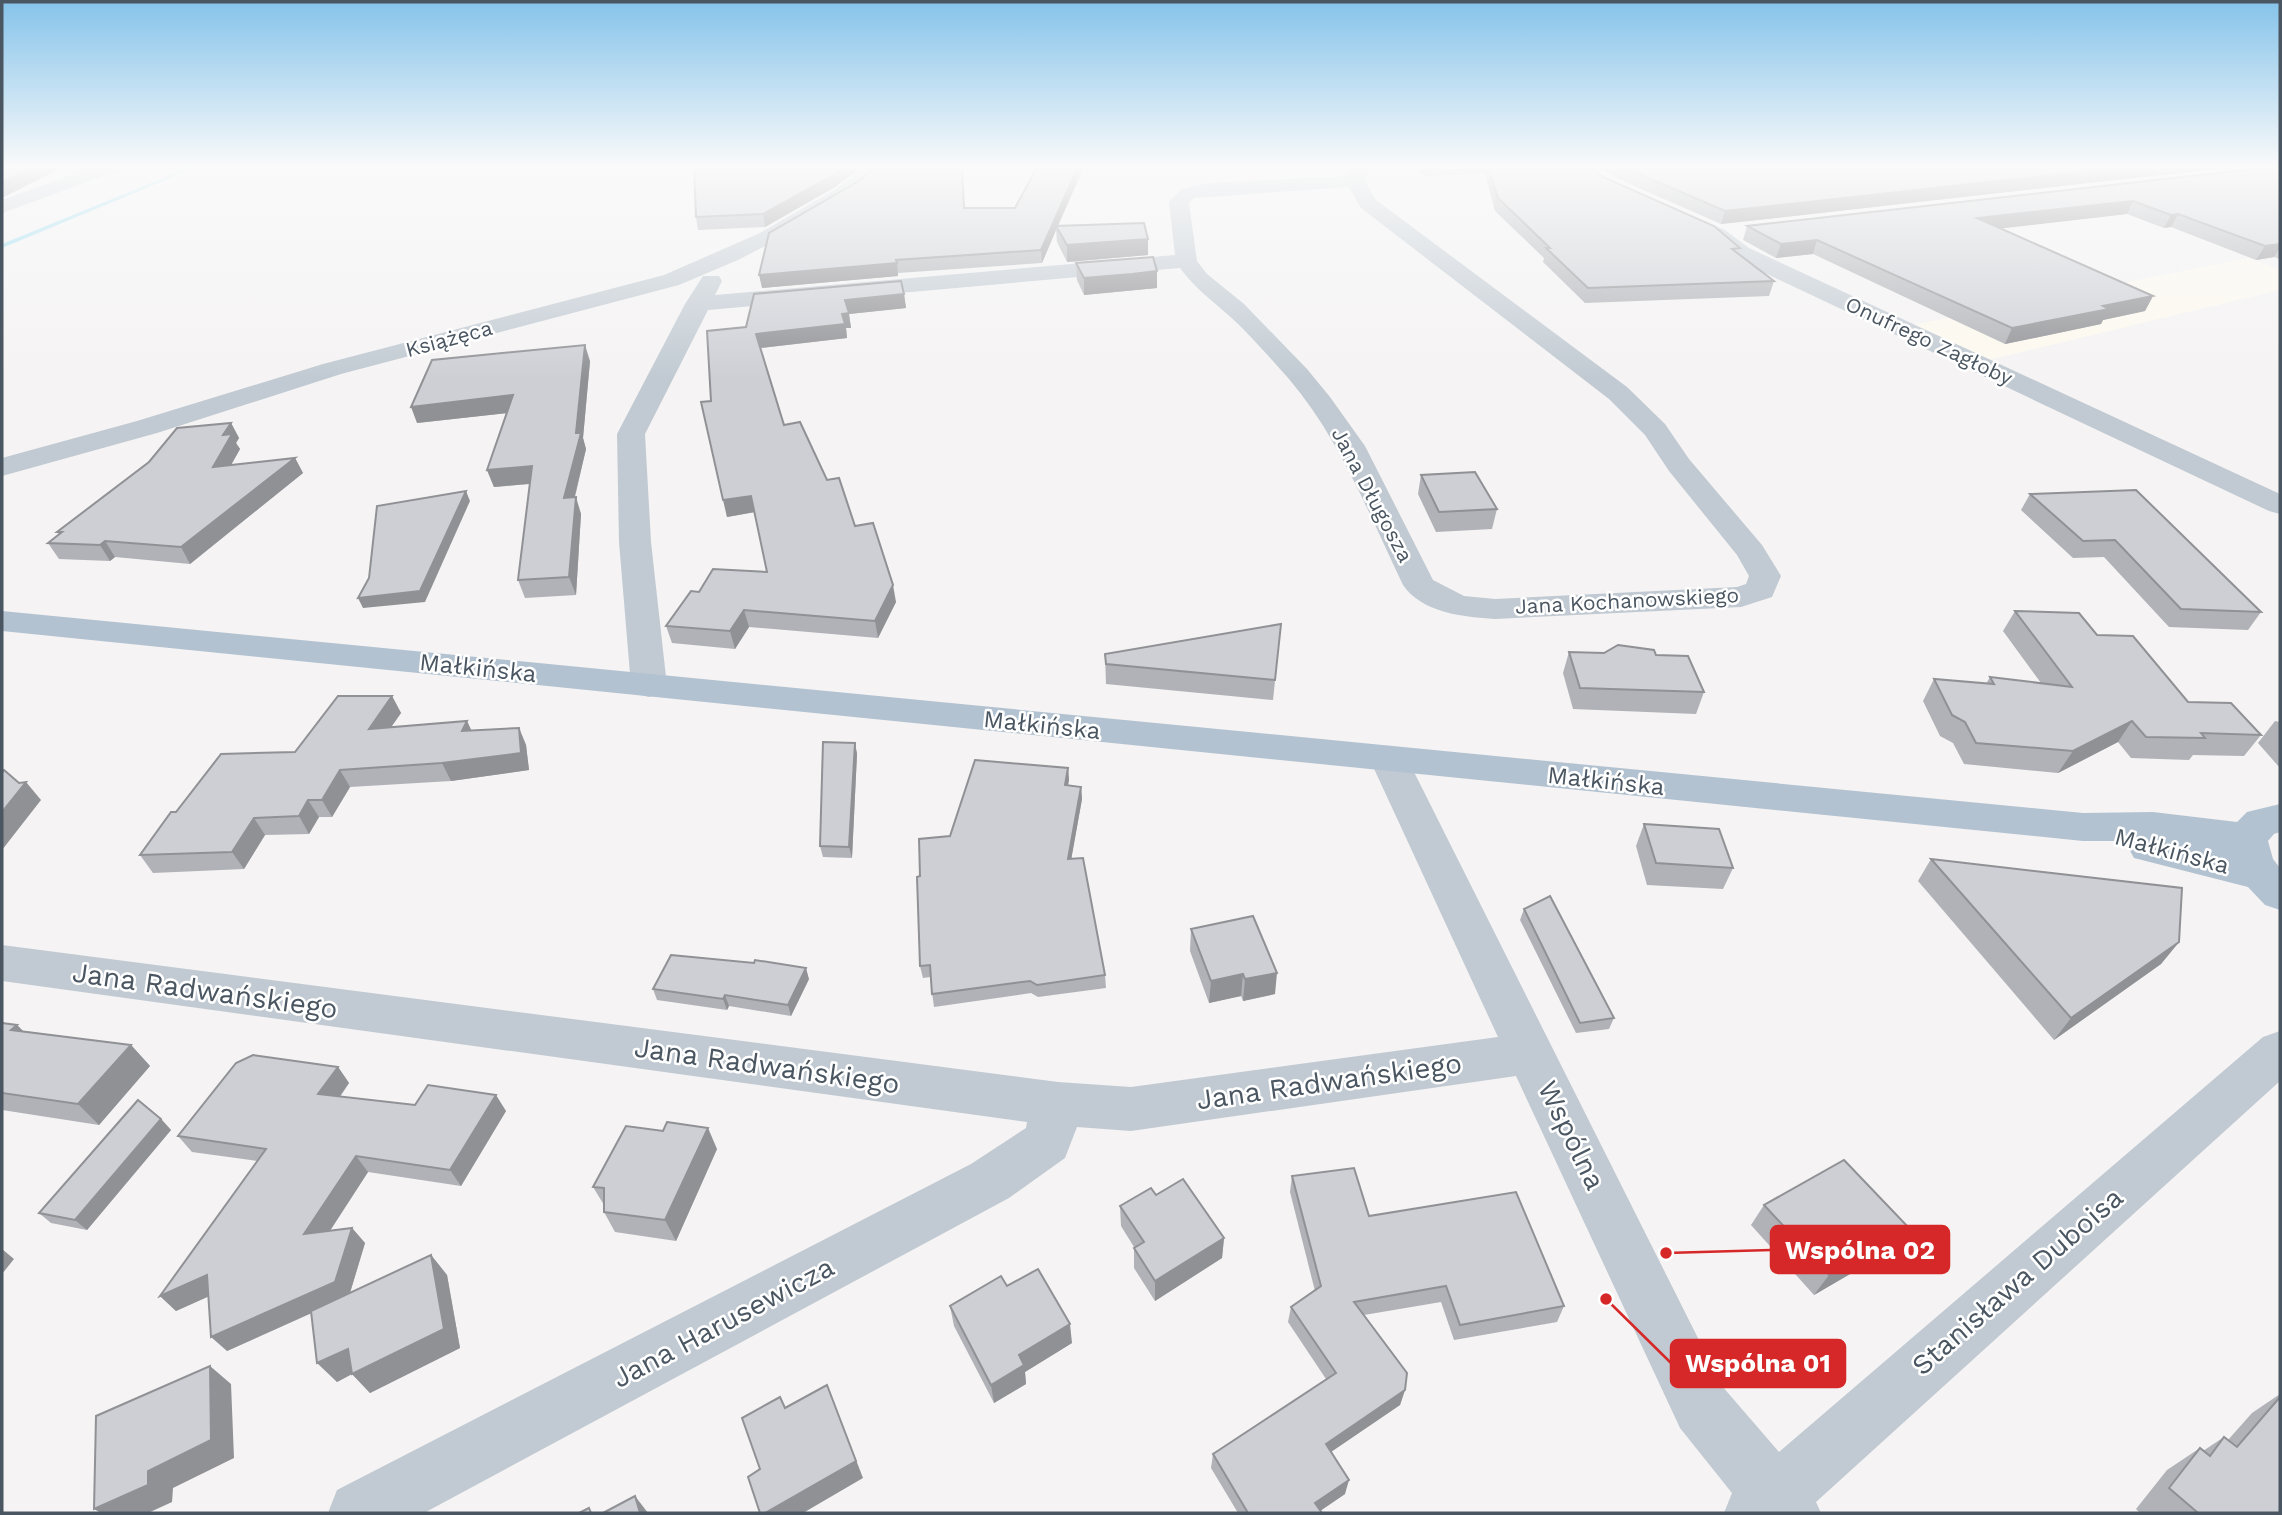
<svg xmlns="http://www.w3.org/2000/svg" width="2282" height="1515" viewBox="0 0 2282 1515" font-family="'Work Sans',sans-serif">
	<style>
		.commercial { fill: #fdf9ef }
		.lines { fill: none; stroke-linecap: round; stroke-linejoin: round }
		.stream { fill: #90daee; fill-rule: evenodd }
		.minor { fill: #c1cad2; fill-rule: evenodd }
		.major { fill: #b3c2d1; fill-rule: evenodd }
		.wall { fill: #b0b2b7 }
		.shaded-wall { fill: #909195 }
		.building { fill: #cdcfd5; stroke: #909195; stroke-width: 2 }
		.labels { text-anchor: middle; stroke-width: 5; stroke-linejoin: round; paint-order: stroke }
		.far-street-label { font-size: 21px; fill: #4a5661; stroke: #fff }
		.street-label { font-size: 24px; fill: #4a5661; stroke: #fff }
		.near-street-label { font-size: 28px; fill: #4a5661; stroke: #fff }
		.leader { fill: none; stroke: #d62828; stroke-width: 2.5 }
		.callout-dot { fill: #d62828; stroke: #fff; stroke-width: 2.5 }
		.callout { fill: #d62828; stroke: #d62828; stroke-width: 2.5 }
		.callout-label { font-size: 26px; text-anchor: middle; font-weight: bold; fill: #fff }
	</style>
	<rect width="100%" height="100%" fill="#f5f3f3"/>
	<!-- commercial -->
	<polygon class="commercial" points="2248,258 2280,270 2280,290 1984,361 1907,326"/>
	<g class="lines">
		<!-- stream -->
		<polygon class="stream" points="190,167 197,167 2,248 2,244"/>
		<!-- minor -->
		<g class="minor">
			<polygon points="92,167 127,167 125,171 104,176 2,213 2,200"/>
			<polygon points="866,167 886,167 859,191 794,231 738,260 679,285 341,374 157,433 2,476 2,458 137,421 323,364 664,275 760,233 836,189"/>
			<path d="M1352,167H1370L1365,181L1376,200L1627,387L1665,424L1689,459L1762,545L1781,576L1772,597L1741,607L1495,619C1464,617 1422,613 1403,585C1369,514 1340,439 1289,379C1269,357 1248,332 1226,313C1209,298 1193,286 1180,268L708,310L645,434L651,542L667,686L662,694L649,697L636,694L631,686L619,542L617,434L685,304L703,276H719L722,281L715,295L1175,255L1169,202L1181,189L1208,183L1348,176ZM1349,187L1361,208L1609,399L1645,435L1669,471L1737,555L1749,576L1746,584L1737,587L1495,599L1464,596L1433,580L1365,446L1330,397L1307,369L1244,304L1207,274L1197,261L1189,203L1194,198Z"/>
			<polygon points="1696,218 1725,230 1749,248 2280,494 2280,514 2269,511 1733,258 1711,238 1689,228 1686,224 1689,220"/>
			<polygon points="1389,747 1403,751 1408,760 1722,1386 1779,1452 2263,1037 2280,1031 2280,1081 1816,1502 1821,1513 1724,1513 1732,1493 1680,1428 1516,1076 1131,1131 1077,1127 1065,1158 1009,1198 424,1513 328,1513 337,1490 971,1164 1026,1128 1027,1122 2,981 2,945 1058,1082 1131,1087 1498,1037 1370,760 1375,751"/>
		</g>
		<!-- major -->
		<polygon class="major" points="2,611 2083,813 2153,812 2237,822 2247,812 2280,804 2280,832 2274,834 2268,841 2273,859 2280,868 2280,910 2265,905 2248,887 2134,858 2128,847 2132,841 2083,841 2,631"/>
	</g>
	<!-- wall -->
	<g class="wall">
		<polygon points="875,167 962,167 964,208 1058,226 1148,255 1067,262 1057,242 1056,230 1042,263 898,273 898,276 762,288 859,181"/>
		<polygon points="1410,167 1589,167 1603,177 1738,253 1774,281 1769,296 1585,303 1543,262 1544,258 1495,211 1485,174 1426,176"/>
		<polygon points="1600,167 2232,167 1721,224 1616,178"/>
		<polygon points="2280,167 2280,259 2274,257 2256,260 2171,227 2164,228 2127,214 2001,228 2153,296 2145,311 2103,320 2101,324 2005,344 1813,254 1776,258 1743,240 1747,226"/>
		<polygon points="835,187 765,227 698,230 696,217"/>
		<polygon points="1076,263 1157,288 1084,295 1077,280"/>
		<polygon points="904,294 906,308 849,314 851,328 846,328 847,338 761,348 784,425 827,480 855,526 896,602 878,638 749,627 735,649 672,643 666,626 699,592 767,572 755,512 727,517 711,401 746,327"/>
		<polygon points="590,361 583,438 586,449 575,497 581,514 576,595 525,598 518,580 530,484 494,487 487,470 507,413 417,423"/>
		<polygon points="231,423 239,438 236,443 240,449 231,465 295,458 303,473 190,564 115,557 110,561 59,559 48,543 59,535 57,532"/>
		<polygon points="1421,475 1497,509 1492,529 1436,532 1418,494"/>
		<polygon points="2030,494 2261,612 2248,630 2169,627 2104,557 2073,558 2021,510"/>
		<polygon points="2015,611 2097,635 2188,702 2261,735 2244,756 2193,755 2189,760 2131,758 2118,742 2058,773 1964,764 1953,743 1940,736 1923,701 1934,679 1986,684 1990,677 2041,683 2003,631"/>
		<polygon points="1281,624 1273,700 1106,684 1105,654"/>
		<polygon points="1569,652 1656,655 1704,692 1696,714 1573,709 1563,673"/>
		<polygon points="392,696 401,713 391,727 467,721 471,731 519,728 526,745 529,770 451,781 350,787 332,817 319,817 309,834 265,835 244,869 153,873 140,855 176,812 295,752"/>
		<polygon points="2275,721 2280,722 2280,768 2258,743"/>
		<polygon points="855,743 857,754 852,858 823,857 820,846"/>
		<polygon points="1068,768 1069,780 1068,786 1081,787 1082,799 1071,859 1105,975 1106,988 1038,997 1031,993 934,1007 930,977 923,978 920,966 950,836"/>
		<polygon points="1644,824 1733,868 1723,889 1647,885 1636,846"/>
		<polygon points="1931,859 2179,942 2161,964 2054,1040 1918,881"/>
		<polygon points="1524,909 1614,1018 1609,1029 1576,1033 1520,920"/>
		<polygon points="1191,929 1275,994 1243,1001 1241,996 1209,1003 1190,951"/>
		<polygon points="809,979 791,1016 729,1006 727,1010 657,1000 653,989"/>
		<polygon points="2,1023 17,1025 23,1031 131,1045 150,1066 99,1125 2,1110"/>
		<polygon points="338,1067 349,1083 340,1097 415,1105 506,1111 461,1186 368,1172 330,1231 352,1228 365,1243 350,1293 431,1255 447,1275 460,1348 370,1393 352,1374 337,1382 312,1313 227,1351 209,1296 176,1311 160,1296 257,1161 192,1152 178,1136"/>
		<polygon points="161,1119 171,1130 87,1230 51,1223 39,1213"/>
		<polygon points="717,1149 676,1241 615,1232 604,1212 604,1205 593,1187"/>
		<polygon points="1292,1176 1369,1216 1564,1306 1557,1322 1454,1340 1441,1302 1364,1315 1405,1390 1400,1405 1331,1452 1345,1494 1320,1511 1322,1513 1238,1513 1211,1468 1213,1454 1326,1379 1288,1322 1291,1307 1315,1291 1290,1192"/>
		<polygon points="1156,1195 1224,1238 1222,1258 1155,1301 1134,1268 1134,1247 1121,1226 1120,1206"/>
		<polygon points="1764,1205 1893,1249 1814,1295 1751,1225"/>
		<polygon points="1007,1286 1072,1343 1025,1372 1026,1384 994,1403 954,1326 950,1306"/>
		<polygon points="2280,1394 2280,1513 2140,1513 2136,1509 2167,1470 2200,1448 2203,1451 2224,1437 2228,1440 2252,1413"/>
	</g>
	<!-- shaded-wall -->
	<g class="shaded-wall">
		<polygon points="33,167 63,167 2,198 2,182"/>
		<polygon points="844,167 862,167 835,187 765,227 763,214"/>
		<polygon points="1078,167 1084,167 1057,228 1056,226 1056,230 1042,263 1041,250"/>
		<polygon points="2124,167 2232,167 1721,224 1725,211"/>
		<polygon points="2133,201 2127,214 1971,232 1977,218"/>
		<polygon points="2178,214 2171,227 2164,228 2171,215"/>
		<polygon points="1148,239 1148,255 1067,262 1067,245"/>
		<polygon points="1817,240 1813,254 1776,258 1781,244"/>
		<polygon points="2280,244 2280,248 2274,257 2256,260 2265,246"/>
		<polygon points="897,263 898,276 762,288 759,275"/>
		<polygon points="1157,271 1157,288 1084,295 1084,278"/>
		<polygon points="904,294 906,308 849,314 851,328 846,328 847,338 759,348 756,334 842,314 845,300"/>
		<polygon points="2153,296 2145,311 2103,320 2101,324 2005,344 2012,328 2103,306"/>
		<polygon points="585,345 590,361 583,438 586,449 570,516 564,498 576,433"/>
		<polygon points="513,395 518,412 417,423 411,407"/>
		<polygon points="231,423 239,438 236,443 240,449 221,483 213,467 223,435"/>
		<polygon points="295,458 303,473 190,564 181,547"/>
		<polygon points="532,466 538,483 494,487 487,470"/>
		<polygon points="466,491 470,501 425,602 363,608 358,598"/>
		<polygon points="751,496 755,512 727,517 723,500"/>
		<polygon points="576,497 581,514 576,595 569,577"/>
		<polygon points="105,541 115,557 110,561 100,545"/>
		<polygon points="893,585 896,602 878,638 875,621"/>
		<polygon points="744,610 749,627 735,649 730,631"/>
		<polygon points="392,696 401,713 378,746 369,729"/>
		<polygon points="467,721 475,738 462,731"/>
		<polygon points="2132,721 2118,742 2058,773 2073,751"/>
		<polygon points="519,728 526,745 529,770 451,781 442,763"/>
		<polygon points="855,743 857,754 852,858 849,847"/>
		<polygon points="1068,768 1069,780 1065,798 1065,785"/>
		<polygon points="340,770 350,787 332,817 322,800"/>
		<polygon points="26,782 41,800 2,850 2,812"/>
		<polygon points="1081,787 1082,799 1069,872 1068,859"/>
		<polygon points="308,800 319,817 309,834 299,816"/>
		<polygon points="254,818 265,835 244,869 232,852"/>
		<polygon points="2179,942 2161,964 2054,1040 2071,1018"/>
		<polygon points="806,968 809,979 791,1016 788,1005"/>
		<polygon points="1277,973 1275,994 1243,1001 1245,979"/>
		<polygon points="1243,974 1241,996 1209,1003 1211,981"/>
		<polygon points="725,995 729,1006 727,1010 723,999"/>
		<polygon points="17,1025 38,1046 11,1030"/>
		<polygon points="131,1045 150,1066 99,1125 78,1104"/>
		<polygon points="338,1067 349,1083 330,1110 318,1094"/>
		<polygon points="496,1095 506,1111 461,1186 450,1170"/>
		<polygon points="161,1119 171,1130 87,1230 75,1220"/>
		<polygon points="708,1128 717,1149 676,1241 665,1220"/>
		<polygon points="356,1156 368,1172 318,1249 304,1234"/>
		<polygon points="352,1228 365,1243 349,1296 227,1351 211,1337"/>
		<polygon points="1910,1229 1893,1249 1814,1295 1829,1275"/>
		<polygon points="1224,1238 1222,1258 1155,1301 1155,1281"/>
		<polygon points="2,1249 14,1259 2,1274"/>
		<polygon points="431,1255 447,1275 460,1348 370,1393 352,1374 337,1382 317,1363"/>
		<polygon points="207,1275 223,1290 176,1311 160,1296"/>
		<polygon points="1070,1324 1072,1343 1025,1372 1026,1384 994,1403 991,1385 1019,1355"/>
		<polygon points="210,1366 231,1384 234,1458 173,1488 172,1502 148,1513 101,1513 94,1509 148,1471"/>
		<polygon points="827,1385 863,1478 803,1513 765,1513"/>
		<polygon points="1405,1390 1400,1405 1322,1458 1326,1444"/>
		<polygon points="1349,1480 1345,1494 1317,1513 1315,1503"/>
		<polygon points="635,1496 648,1513 640,1513"/>
	</g>
	<!-- building -->
	<g class="building">
		<polygon points="2,167 33,167 2,182"/>
		<polygon points="694,167 844,167 833,175 763,214 696,217"/>
		<polygon points="875,167 962,167 964,208 1015,208 1037,167 1078,167 1041,250 896,260 897,263 759,275 769,233 859,181"/>
		<polygon points="1488,167 1589,167 1603,177 1714,226 1740,248 1732,249 1774,281 1588,288 1546,248 1550,248 1498,198"/>
		<polygon points="1623,167 2124,167 1725,211"/>
		<polygon points="2271,167 2280,167 2280,244 2265,246 2178,214 2171,215 2133,201 1977,218 2153,296 2103,306 2109,309 2012,328 1817,240 1781,244 1747,226"/>
		<polygon points="1144,223 1148,239 1067,245 1056,226"/>
		<polygon points="1153,257 1157,271 1132,274 1084,278 1076,263"/>
		<polygon points="901,281 904,294 845,300 849,313 842,314 845,324 756,334 784,425 800,422 827,480 839,478 855,526 873,523 893,585 875,621 744,610 730,631 666,626 691,591 699,592 713,569 767,572 751,496 723,500 701,402 711,401 707,331 746,327 754,294"/>
		<polygon points="585,345 576,433 581,433 564,498 576,497 569,577 518,580 532,466 487,470 513,395 411,407 432,360"/>
		<polygon points="231,423 223,435 232,434 213,467 295,458 181,547 105,541 100,545 48,543 62,532 57,532 149,462 177,428"/>
		<polygon points="1475,472 1497,509 1439,512 1421,475"/>
		<polygon points="2136,490 2261,612 2181,609 2115,540 2083,541 2030,494"/>
		<polygon points="466,491 420,591 358,598 369,578 377,506"/>
		<polygon points="2015,611 2079,613 2097,635 2133,636 2188,702 2231,703 2261,735 2201,733 2205,738 2146,737 2132,721 2073,751 1976,743 1965,722 1952,715 1934,679 1994,684 1990,677 2072,687"/>
		<polygon points="1281,624 1275,680 1106,664 1105,654"/>
		<polygon points="1618,645 1654,650 1656,655 1688,656 1704,692 1580,688 1569,652 1604,653"/>
		<polygon points="338,696 392,696 369,729 467,721 462,731 519,728 521,753 442,763 340,770 322,800 308,800 299,816 254,818 232,852 140,855 171,812 176,812 221,754 295,752"/>
		<polygon points="823,742 855,743 849,847 820,846"/>
		<polygon points="975,760 1068,768 1065,785 1081,787 1068,859 1083,858 1105,975 1037,985 1030,981 932,994 930,965 920,966 917,877 920,876 919,839 950,836"/>
		<polygon points="4,770 19,783 26,782 2,812 2,773"/>
		<polygon points="1644,824 1719,829 1733,868 1656,863"/>
		<polygon points="1931,859 2182,888 2179,942 2071,1018"/>
		<polygon points="1550,896 1614,1018 1580,1023 1524,909"/>
		<polygon points="1253,916 1277,973 1245,979 1243,974 1211,981 1191,929"/>
		<polygon points="671,955 754,963 755,960 806,968 788,1005 725,995 723,999 653,989"/>
		<polygon points="2,1023 17,1025 11,1030 131,1045 78,1104 2,1093"/>
		<polygon points="253,1055 338,1067 318,1094 415,1105 428,1085 496,1095 450,1170 356,1156 304,1234 352,1228 335,1282 211,1337 207,1275 160,1296 266,1149 178,1136 236,1063"/>
		<polygon points="138,1100 161,1119 75,1220 39,1213"/>
		<polygon points="667,1122 708,1128 665,1220 604,1212 604,1188 593,1187 626,1126 663,1131"/>
		<polygon points="1844,1160 1910,1229 1829,1275 1764,1205"/>
		<polygon points="1354,1168 1369,1216 1516,1192 1564,1306 1460,1325 1446,1286 1354,1302 1407,1373 1405,1390 1326,1444 1349,1480 1315,1503 1322,1513 1248,1513 1213,1454 1336,1373 1291,1307 1321,1286 1292,1176"/>
		<polygon points="1183,1179 1224,1238 1155,1281 1134,1248 1144,1242 1120,1206 1151,1188 1156,1195"/>
		<polygon points="431,1255 444,1329 352,1374 348,1349 317,1363 311,1311"/>
		<polygon points="1038,1269 1070,1324 1019,1355 1024,1365 991,1385 950,1306 1001,1276 1007,1286"/>
		<polygon points="210,1366 211,1440 148,1471 148,1485 94,1509 96,1416"/>
		<polygon points="827,1385 856,1461 765,1513 760,1513 748,1477 760,1469 742,1418 780,1397 785,1408"/>
		<polygon points="2280,1397 2280,1513 2196,1513 2197,1512 2169,1488 2200,1448 2210,1456 2224,1437 2237,1447"/>
		<polygon points="635,1496 640,1513 603,1513"/>
		<polygon points="589,1508 591,1513 579,1513"/>
	</g>
	<!-- sky -->
	<linearGradient id="sky" x2="0" y2="1"><stop stop-color="#85c3ea"/><stop offset="0.44" stop-color="#fafafa"/><stop offset="1" stop-color="#fafafa" stop-opacity="0"/></linearGradient>
	<rect width="2282" height="379" fill="url(#sky)"/>
	<g class="labels">
		<!-- far-street labels -->
		<g class="far-street-label">
			<text transform="translate(449 339) rotate(-15)" y="7">Książęca</text>
			<text transform="translate(1929 341) rotate(25)" y="7">Onufrego Zagłoby</text>
			<text transform="translate(1372 495) rotate(62)" y="7">Jana Długosza</text>
			<text transform="translate(1627 601) rotate(-3)" y="7">Jana Kochanowskiego</text>
		</g>
		<!-- street labels -->
		<g class="street-label">
			<text transform="translate(478 668) rotate(6)" y="8">Małkińska</text>
			<text transform="translate(1042 725) rotate(6)" y="8">Małkińska</text>
			<text transform="translate(1606 781) rotate(6)" y="8">Małkińska</text>
			<text transform="translate(2172 851) rotate(15)" y="8">Małkińska</text>
		</g>
		<!-- near-street labels -->
		<g class="near-street-label">
			<text transform="translate(205 990) rotate(8)" y="10">Jana Radwańskiego</text>
			<text transform="translate(767 1065) rotate(8)" y="10">Jana Radwańskiego</text>
			<text transform="translate(1329 1081) rotate(-8)" y="10">Jana Radwańskiego</text>
			<text transform="translate(1572 1135) rotate(64)" y="10">Wspólna</text>
			<text transform="translate(2017 1281) rotate(-41)" y="10">Stanisława Duboisa</text>
			<text transform="translate(723 1322) rotate(-28)" y="10">Jana Harusewicza</text>
		</g>
	</g>
	<!-- callouts -->
	<path class="leader" d="M1666 1253L1771 1250M1606 1299L1671 1363"/>
	<g class="callout-dot">
		<circle cx="1666" cy="1253" r="7"/>
		<circle cx="1606" cy="1299" r="7"/>
	</g>
	<g class="callout">
		<rect x="1771" y="1226" width="178" height="47" rx="7"/>
		<rect x="1671" y="1340" width="174" height="47" rx="7"/>
	</g>
	<g class="callout-label">
		<text x="1860" y="1259">Wspólna 02</text>
		<text x="1758" y="1372">Wspólna 01</text>
	</g>
	<!-- border -->
	<rect width="2282" height="1515" fill="none" stroke="#4a5661" stroke-width="7"/>
</svg>
